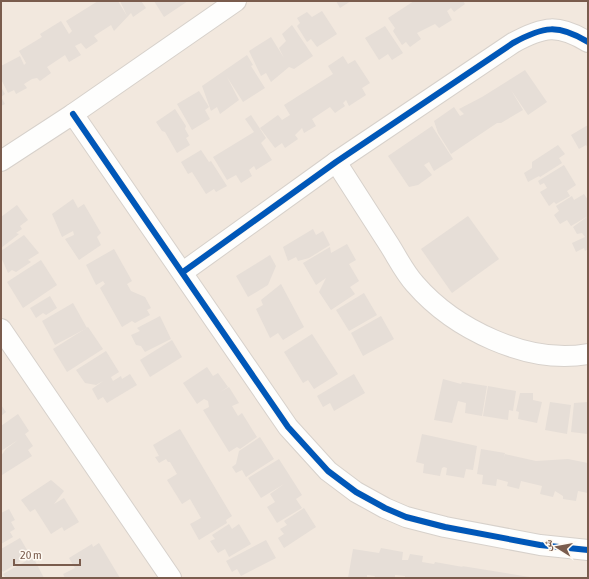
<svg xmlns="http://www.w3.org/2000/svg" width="589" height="579" viewBox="0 0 589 579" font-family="'Asap Condensed','Noto Naskh Arabic',sans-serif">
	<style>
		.residential { fill: #f2e8de }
		.building { fill: #e6ded7 }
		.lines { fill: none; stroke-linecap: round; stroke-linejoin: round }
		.minor-casing { stroke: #d7d1cb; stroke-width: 22 }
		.minor { stroke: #fefefd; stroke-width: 20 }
		.cycleway-casing { stroke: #fffaf3; stroke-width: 8 }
		.cycleway { stroke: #0057b8; stroke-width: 6 }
	</style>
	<rect width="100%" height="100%" fill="#f9f5f0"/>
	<!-- residential -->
	<rect class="residential" x="1" y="1" width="587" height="577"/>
	<!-- building -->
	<g class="building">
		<polygon points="98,1 118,1 127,16 120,1 141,1 146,8 133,17 131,13 114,31 111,25 94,36 98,41 86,49 81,43 75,46 81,55 69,62 65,55 47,67 51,73 40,81 37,78 32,79 24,84 27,88 16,94 14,90 8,93 1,79 1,66 20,56 24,65 26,63 19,51 42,37 40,34 61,21 69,34 72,31 66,21"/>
		<polygon points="154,1 188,1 164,17"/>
		<polygon points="336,1 351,1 340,8"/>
		<polygon points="414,1 463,1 465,4 454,12 451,8 447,11 452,20 439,28 435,24 417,33 421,39 410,47 406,42 402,45 393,31 395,28 388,18"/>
		<polygon points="322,11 337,34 317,47 311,39 307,42 297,26 300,23 297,18 307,12 312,17"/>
		<polygon points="292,25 313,56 294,69 289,67 271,82 266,73 261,76 249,51 271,37 284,58 279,48 286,41 282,34"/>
		<polygon points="385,26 403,53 392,60 388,54 379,60 365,38"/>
		<polygon points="247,55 253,65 251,66 265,88 243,102 227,77 239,100 220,114 217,107 211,111 202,86"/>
		<polygon points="343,56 348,64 355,60 370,83 362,88 366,95 349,106 346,100 343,103 345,106 335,113 330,107 312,119 316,126 304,133 302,128 295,135 298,139 285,148 282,143 275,148 260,128 278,115 282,120 290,115 284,105 333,74 328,66"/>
		<polygon points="525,70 547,102 528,115 511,90 523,110 501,123 497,123 451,154 438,133 434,121 454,107 460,116 464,114 459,109 482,97"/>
		<polygon points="1,87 5,94 1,97"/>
		<polygon points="199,91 209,107 205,110 210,119 192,130 177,104"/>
		<polygon points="1,97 5,104 1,106"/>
		<polygon points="175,109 186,126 185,129 189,136 186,138 190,145 177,153 165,132 162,131 156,122"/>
		<polygon points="251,115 266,138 261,143 272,160 256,170 254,166 249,170 252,176 241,183 236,175 227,180 213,157 254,132 245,119"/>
		<polygon points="588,125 588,148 586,145 579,149 571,135"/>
		<polygon points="432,126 453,159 434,171 429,162 424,165 432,175 418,185 409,187 388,156"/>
		<polygon points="558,145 565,154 559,158 562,163 540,177 539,176 528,182 524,173 532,168 532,162"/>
		<polygon points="201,150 209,162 211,161 227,186 216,192 214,189 206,194 192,172 188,174 181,162"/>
		<polygon points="564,165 576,185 567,191 570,196 556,204 554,202 549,206 540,192 547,188 544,183 540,185 538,181"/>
		<polygon points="584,194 588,200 588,216 571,226 567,220 560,224 554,215 559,211 556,206 572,196 574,200"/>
		<polygon points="73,199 78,208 84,204 101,233 97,237 101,245 79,260 65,239 74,235 73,231 62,237 52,214"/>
		<polygon points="17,205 28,220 20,226 22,229 16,233 19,234 1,248 1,217"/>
		<polygon points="468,216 499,259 452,293 421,249"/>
		<polygon points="588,216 588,249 585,251 584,248 576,252 572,243 585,237 582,233 577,234 573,227"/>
		<polygon points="313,229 316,235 323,231 330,245 309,258 298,261 296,257 288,261 283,247"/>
		<polygon points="24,235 39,253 28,260 31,262 16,272 12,270 8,273 1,257 1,251"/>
		<polygon points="347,244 356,260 349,264 359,281 350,287 355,294 331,310 319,292 326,278 316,285 303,263 330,247 331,253"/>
		<polygon points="114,249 132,281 127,284 131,291 145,297 151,308 147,310 150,315 135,323 132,321 122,327 100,288 105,284 103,281 96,285 86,265"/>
		<polygon points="270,255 276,266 268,285 248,297 236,276"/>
		<polygon points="41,260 57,285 23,308 7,282"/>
		<polygon points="281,284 304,327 283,340 278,333 270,338 256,309 263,305 261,300"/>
		<polygon points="364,293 377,315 349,331 336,310"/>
		<polygon points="50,296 57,308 46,315 43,313 36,318 30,308"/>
		<polygon points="73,303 87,328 55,345 42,321"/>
		<polygon points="160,316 171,339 145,352 141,346 136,345 131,335 140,331 137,328"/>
		<polygon points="381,316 394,339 363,356 351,333"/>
		<polygon points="88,327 103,349 67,372 53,349"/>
		<polygon points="312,334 338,374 314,389 308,380 303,383 284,352"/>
		<polygon points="172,340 182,357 150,377 140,360"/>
		<polygon points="106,351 119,372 111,377 113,381 121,376 122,379 130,374 137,385 107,403 103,397 98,400 92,389 103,381 96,385 85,383 76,370"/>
		<polygon points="207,367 213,376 218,373 228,387 220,392 229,387 239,403 232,406 238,416 242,413 257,437 240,449 237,447 229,452 203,410 209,407 208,401 204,399 197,404 183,383"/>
		<polygon points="354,374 365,393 334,411 330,403 323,407 317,396"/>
		<polygon points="443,379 461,384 462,382 487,386 482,416 465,413 466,403 458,401 452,423 434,420"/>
		<polygon points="488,386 516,391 513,411 509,410 508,420 483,416"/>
		<polygon points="520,393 533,393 533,400 542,402 537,423 518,419 519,412 516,411"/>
		<polygon points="550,402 571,405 567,434 545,430"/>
		<polygon points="588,402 588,434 571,432 574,403"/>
		<polygon points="1,405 6,412 1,416"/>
		<polygon points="18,414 29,431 25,434 33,446 28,450 32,456 2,475 1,456 6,449 18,440 1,451 1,426"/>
		<polygon points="180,429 232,516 226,520 227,523 199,540 190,524 201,518 190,499 182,504 167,480 177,474 170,462 168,462 166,459 159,463 155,457 159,456 153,445"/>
		<polygon points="422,434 477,446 473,470 466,469 464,478 446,475 447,468 444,467 442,468 440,476 423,473 424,464 416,462"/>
		<polygon points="260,437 274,459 246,477 242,470 236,473 232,467 236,464 239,451"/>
		<polygon points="481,449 505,453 503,460 505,454 536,461 568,459 588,463 588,493 578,491 576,501 563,499 563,496 555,491 553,497 540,494 542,486 521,481 519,489 507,486 508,482 497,479 496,486 482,484 483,475 477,474"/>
		<polygon points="279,459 302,495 296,499 302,508 277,523 267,507 275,502 270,494 284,484 261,498 248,478"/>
		<polygon points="51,480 64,491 54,504 64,498 79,522 64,531 62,527 51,534 35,509 30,512 21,500"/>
		<polygon points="304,508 316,527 284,548 278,538 284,534 280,529 287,525 284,521"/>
		<polygon points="9,509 15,520 11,522 15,529 10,532 13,537 1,544 1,513"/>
		<polygon points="229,524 232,529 239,524 251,544 229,557 225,549 218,553 210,541 215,539 212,535"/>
		<polygon points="20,538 30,555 3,572 1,569 1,549"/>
		<polygon points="266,540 276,558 241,576 237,569 232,572 226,561"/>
		<polygon points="99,543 120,578 65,578 63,574 75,568 69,558 92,544 93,547"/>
		<polygon points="381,548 403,552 402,560 408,560 410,554 423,556 422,562 434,564 435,562 463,567 462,566 536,578 405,578 405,576 395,575 395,578 374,578 375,576 367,575 367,578 348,578 353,549 379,553"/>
		<polygon points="33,557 44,578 6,578 3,574"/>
	</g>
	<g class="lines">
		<!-- minor casing -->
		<g class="minor-casing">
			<g id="minor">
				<polyline points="73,114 288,427 328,471 356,492 385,508 406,517 445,527 540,545 588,550"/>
				<polyline points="1,161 73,114 236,1"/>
				<path d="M336,162C354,190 372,218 390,246C398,259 405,273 415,284C454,329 528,365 588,354"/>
				<path d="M183,272L336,162L513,43C544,26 558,24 588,42"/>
				<polyline points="1,329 171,578"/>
			</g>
		</g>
		<!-- minor -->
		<use href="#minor" class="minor"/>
		<!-- cycleway casing -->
		<g class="cycleway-casing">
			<g id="cycleway">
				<polyline points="73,114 288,427 328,471 356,492 385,508 406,517 445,527 540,545 588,550"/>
				<path d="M183,272L336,162L513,43C544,26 558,24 588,42"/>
			</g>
		</g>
		<!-- cycleway -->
		<use href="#cycleway" class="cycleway"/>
	</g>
	<!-- border -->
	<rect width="589" height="579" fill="none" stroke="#7a5c4d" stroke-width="4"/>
	<!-- north arrow -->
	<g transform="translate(557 547) rotate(281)" stroke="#fffaf3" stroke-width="3" paint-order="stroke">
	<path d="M0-3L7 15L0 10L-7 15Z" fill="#7a5c4d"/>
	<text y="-6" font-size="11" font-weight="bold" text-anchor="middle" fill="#7a5c4d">ش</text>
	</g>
	<!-- scale -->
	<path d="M14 559v6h66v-6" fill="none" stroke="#7a5c4d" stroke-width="2"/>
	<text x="20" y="559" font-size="12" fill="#7a5c4d" stroke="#fffaf3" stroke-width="3" paint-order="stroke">20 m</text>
</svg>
